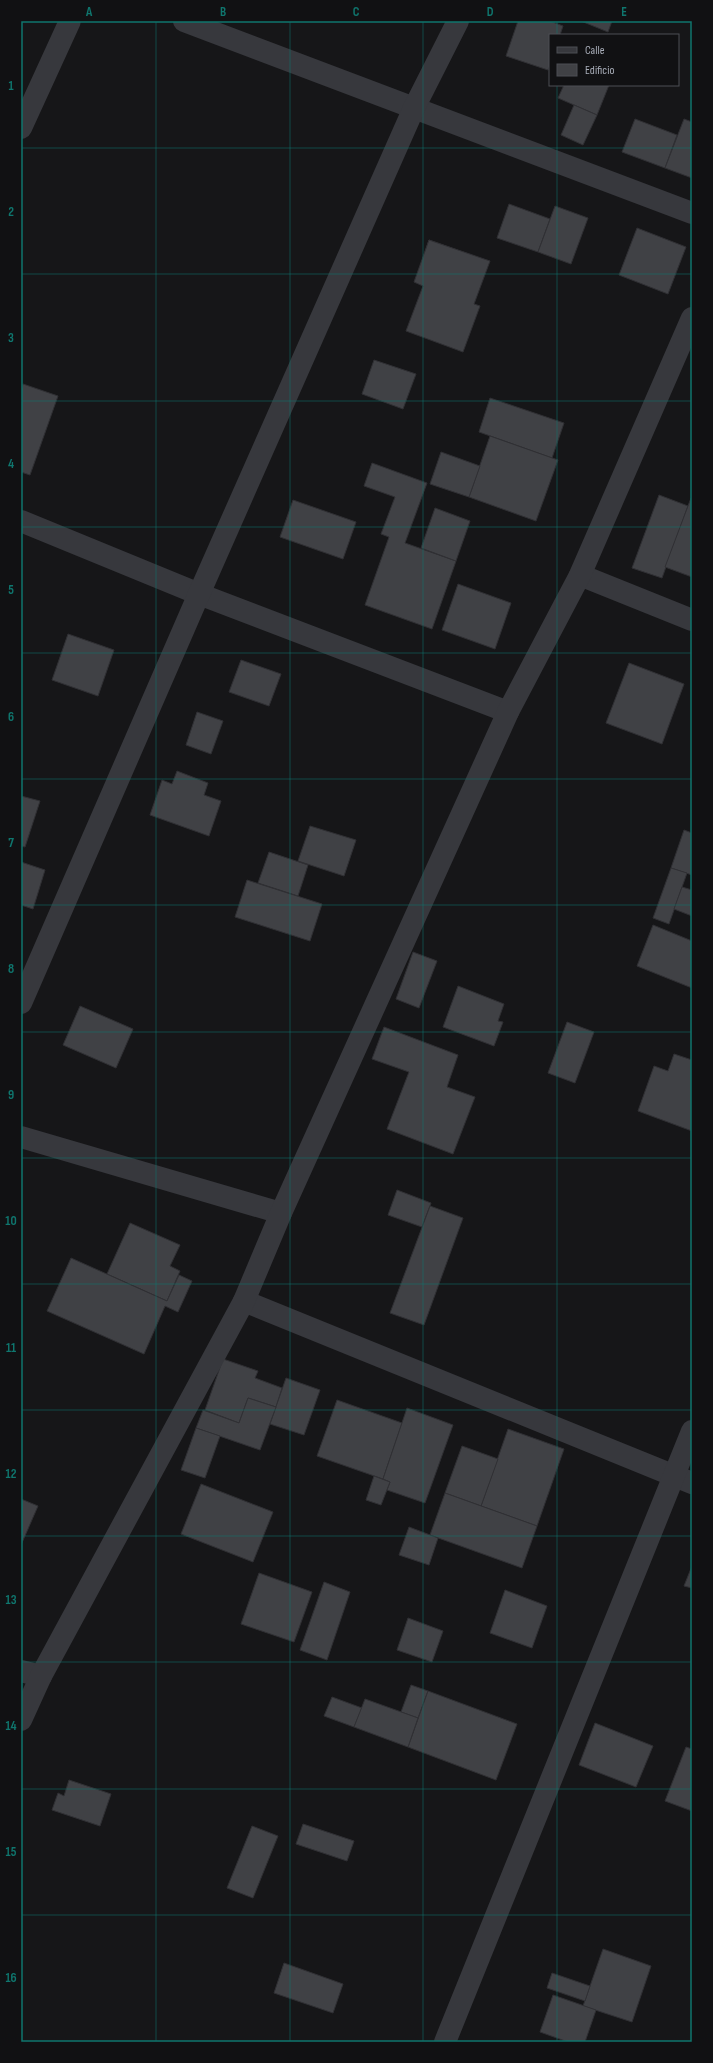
<svg xmlns="http://www.w3.org/2000/svg" width="713" height="2063" viewBox="0 0 713 2063" font-family="'Sofia Sans Condensed',sans-serif">
	<style>
		.building { fill: #404145; stroke: #303034 }
		.lines { fill: none; stroke-linecap: round; stroke-linejoin: round }
		.street { stroke: #37383d; stroke-width: 22 }
		.grid { fill: none; stroke: #0f766e; stroke-width: 1; stroke-opacity: 0.55 }
		.neatline { fill: none; stroke: #0f766e; stroke-width: 1.5 }
		.grid-label { font-size: 13px; text-anchor: middle; font-weight: bold; fill: #0f766e }
	</style>
	<rect width="100%" height="100%" fill="#161618"/>
	<!-- building -->
	<g class="building">
		<polygon points="518,21 550,21 563,26 560,35 550,35 550,65 548,70 506,56"/>
		<polygon points="581,21 612,21 608,32"/>
		<polygon points="564,85 609,85 597,115 558,98"/>
		<polygon points="574,105 597,115 583,145 561,135"/>
		<polygon points="635,119 677,135 665,168 622,152"/>
		<polygon points="684,119 692,122 692,178 665,168"/>
		<polygon points="509,204 550,219 538,252 497,238"/>
		<polygon points="555,206 588,218 571,264 538,252"/>
		<polygon points="637,228 686,247 668,294 619,275"/>
		<polygon points="429,240 477,257 464,296 416,279"/>
		<polygon points="429,240 490,261 474,304 480,306 463,352 406,331 423,286 414,282"/>
		<polygon points="374,360 416,374 403,409 362,394"/>
		<polygon points="23,384 58,396 30,475 21,472 21,391"/>
		<polygon points="490,398 564,423 552,458 479,432"/>
		<polygon points="490,436 558,460 536,521 469,497"/>
		<polygon points="441,452 480,466 469,497 430,484"/>
		<polygon points="372,463 427,483 405,543 456,561 432,629 365,605 389,537 381,534 395,497 364,486"/>
		<polygon points="659,495 688,506 662,578 632,568"/>
		<polygon points="691,498 692,498 692,577 665,567"/>
		<polygon points="293,500 356,522 343,559 280,537"/>
		<polygon points="435,508 470,521 456,561 421,548"/>
		<polygon points="458,584 511,603 495,649 442,630"/>
		<polygon points="68,634 114,650 98,696 52,680"/>
		<polygon points="241,660 281,674 269,706 229,692"/>
		<polygon points="629,663 684,684 662,744 606,723"/>
		<polygon points="197,712 223,721 211,754 186,745"/>
		<polygon points="177,771 208,783 204,795 221,801 209,836 150,815 162,780 172,784"/>
		<polygon points="21,796 40,801 25,847 21,846"/>
		<polygon points="310,826 356,840 344,876 298,861"/>
		<polygon points="684,830 692,833 692,875 671,868"/>
		<polygon points="269,852 308,865 298,896 258,883"/>
		<polygon points="21,862 45,870 33,909 21,905"/>
		<polygon points="671,868 687,873 669,924 653,918"/>
		<polygon points="247,880 322,904 310,941 235,917"/>
		<polygon points="682,887 692,890 692,916 674,909"/>
		<polygon points="653,925 692,941 692,988 637,966"/>
		<polygon points="413,952 437,961 419,1008 396,999"/>
		<polygon points="458,986 504,1004 498,1021 503,1022 494,1046 443,1027"/>
		<polygon points="80,1006 133,1029 116,1068 63,1045"/>
		<polygon points="567,1022 594,1032 575,1083 548,1073"/>
		<polygon points="384,1027 458,1055 447,1087 475,1097 453,1154 387,1129 409,1072 372,1059"/>
		<polygon points="674,1054 692,1060 692,1131 638,1111 654,1066 668,1071"/>
		<polygon points="397,1190 431,1203 422,1227 388,1215"/>
		<polygon points="430,1206 463,1218 424,1325 390,1313"/>
		<polygon points="130,1223 180,1245 170,1266 180,1271 167,1301 107,1274"/>
		<polygon points="71,1258 167,1301 179,1275 192,1281 178,1312 165,1306 144,1354 47,1311"/>
		<polygon points="223,1359 258,1371 255,1378 282,1388 276,1407 248,1398 239,1423 205,1410"/>
		<polygon points="286,1378 320,1390 304,1435 270,1424"/>
		<polygon points="248,1398 276,1407 260,1450 196,1428 203,1410 239,1423"/>
		<polygon points="337,1400 402,1423 383,1479 317,1456"/>
		<polygon points="407,1408 453,1425 425,1503 387,1490 390,1482 383,1479"/>
		<polygon points="196,1428 220,1436 205,1478 181,1470"/>
		<polygon points="508,1429 564,1449 537,1526 481,1506"/>
		<polygon points="462,1446 498,1459 481,1506 445,1493"/>
		<polygon points="374,1476 390,1482 381,1505 366,1500"/>
		<polygon points="201,1484 273,1512 253,1562 181,1534"/>
		<polygon points="445,1493 537,1526 522,1568 430,1535"/>
		<polygon points="21,1499 38,1506 21,1545"/>
		<polygon points="409,1527 438,1538 429,1565 399,1555"/>
		<polygon points="692,1566 692,1588 684,1586"/>
		<polygon points="259,1573 312,1592 294,1642 241,1624"/>
		<polygon points="324,1582 350,1592 327,1660 300,1650"/>
		<polygon points="505,1590 547,1606 532,1648 490,1633"/>
		<polygon points="408,1618 443,1631 432,1662 397,1650"/>
		<polygon points="411,1685 428,1691 418,1718 401,1712"/>
		<polygon points="428,1691 517,1724 496,1780 408,1747"/>
		<polygon points="332,1697 362,1708 354,1727 324,1716"/>
		<polygon points="365,1699 418,1718 408,1747 354,1727"/>
		<polygon points="595,1723 653,1746 636,1787 579,1765"/>
		<polygon points="686,1747 692,1749 692,1811 665,1801"/>
		<polygon points="69,1780 111,1794 100,1826 52,1810 58,1793 64,1796"/>
		<polygon points="303,1824 354,1841 347,1861 296,1844"/>
		<polygon points="252,1826 278,1836 253,1898 227,1888"/>
		<polygon points="603,1949 651,1966 632,2022 583,2006"/>
		<polygon points="284,1963 343,1984 333,2013 274,1993"/>
		<polygon points="552,1973 590,1986 585,2001 547,1988"/>
		<polygon points="553,1995 596,2010 585,2042 568,2042 540,2032"/>
	</g>
	<g class="lines">
		<!-- street -->
		<g class="street">
			<polyline points="184,21 692,213"/>
			<polyline points="21,128 70,21"/>
			<polyline points="21,521 199,594 508,712"/>
			<polyline points="580,575 692,620"/>
			<polyline points="21,1003 199,594 414,108 458,21"/>
			<polyline points="21,1137 281,1213"/>
			<polyline points="244,1301 692,1483"/>
			<polyline points="21,1671 41,1676"/>
			<polyline points="21,1720 41,1676 244,1301 281,1213 508,712 580,575 692,318"/>
			<polyline points="445,2042 692,1431"/>
		</g>
	</g>
	<!-- grid -->
	<path class="grid" d="M156,21V2042M290,21V2042M423,21V2042M557,21V35M557,85V2042M21,148H692M21,274H692M21,401H692M21,527H692M21,653H692M21,779H692M21,905H692M21,1032H692M21,1158H692M21,1284H692M21,1410H692M21,1536H692M21,1662H692M21,1789H692M21,1915H692"/>
	<!-- border -->
	<rect width="713" height="2063" fill="none" stroke="#111113" stroke-width="44"/>
	<!-- legend -->
	<rect x="549" y="34" width="130" height="52" fill="#111113" stroke="#4d4f55"/>
	<rect x="557" y="47" width="20" height="6" fill="#37383d" stroke="#4d4f55"/>
	<text x="585" y="54" font-size="12" fill="#a8adb8">Calle</text>
	<rect x="557" y="64" width="20" height="12" fill="#404145" stroke="#4d4f55"/>
	<text x="585" y="74" font-size="12" fill="#a8adb8">Edificio</text>
	<rect x="22" y="22" width="669" height="2019" class="neatline"/>
	<g class="grid-label">
		<text x="89" y="16">A</text>
		<text x="223" y="16">B</text>
		<text x="356" y="16">C</text>
		<text x="490" y="16">D</text>
		<text x="624" y="16">E</text>
		<text x="11" y="90">1</text>
		<text x="11" y="216">2</text>
		<text x="11" y="342">3</text>
		<text x="11" y="468">4</text>
		<text x="11" y="594">5</text>
		<text x="11" y="721">6</text>
		<text x="11" y="847">7</text>
		<text x="11" y="973">8</text>
		<text x="11" y="1099">9</text>
		<text x="11" y="1225">10</text>
		<text x="11" y="1352">11</text>
		<text x="11" y="1478">12</text>
		<text x="11" y="1604">13</text>
		<text x="11" y="1730">14</text>
		<text x="11" y="1856">15</text>
		<text x="11" y="1982">16</text>
	</g>
</svg>
